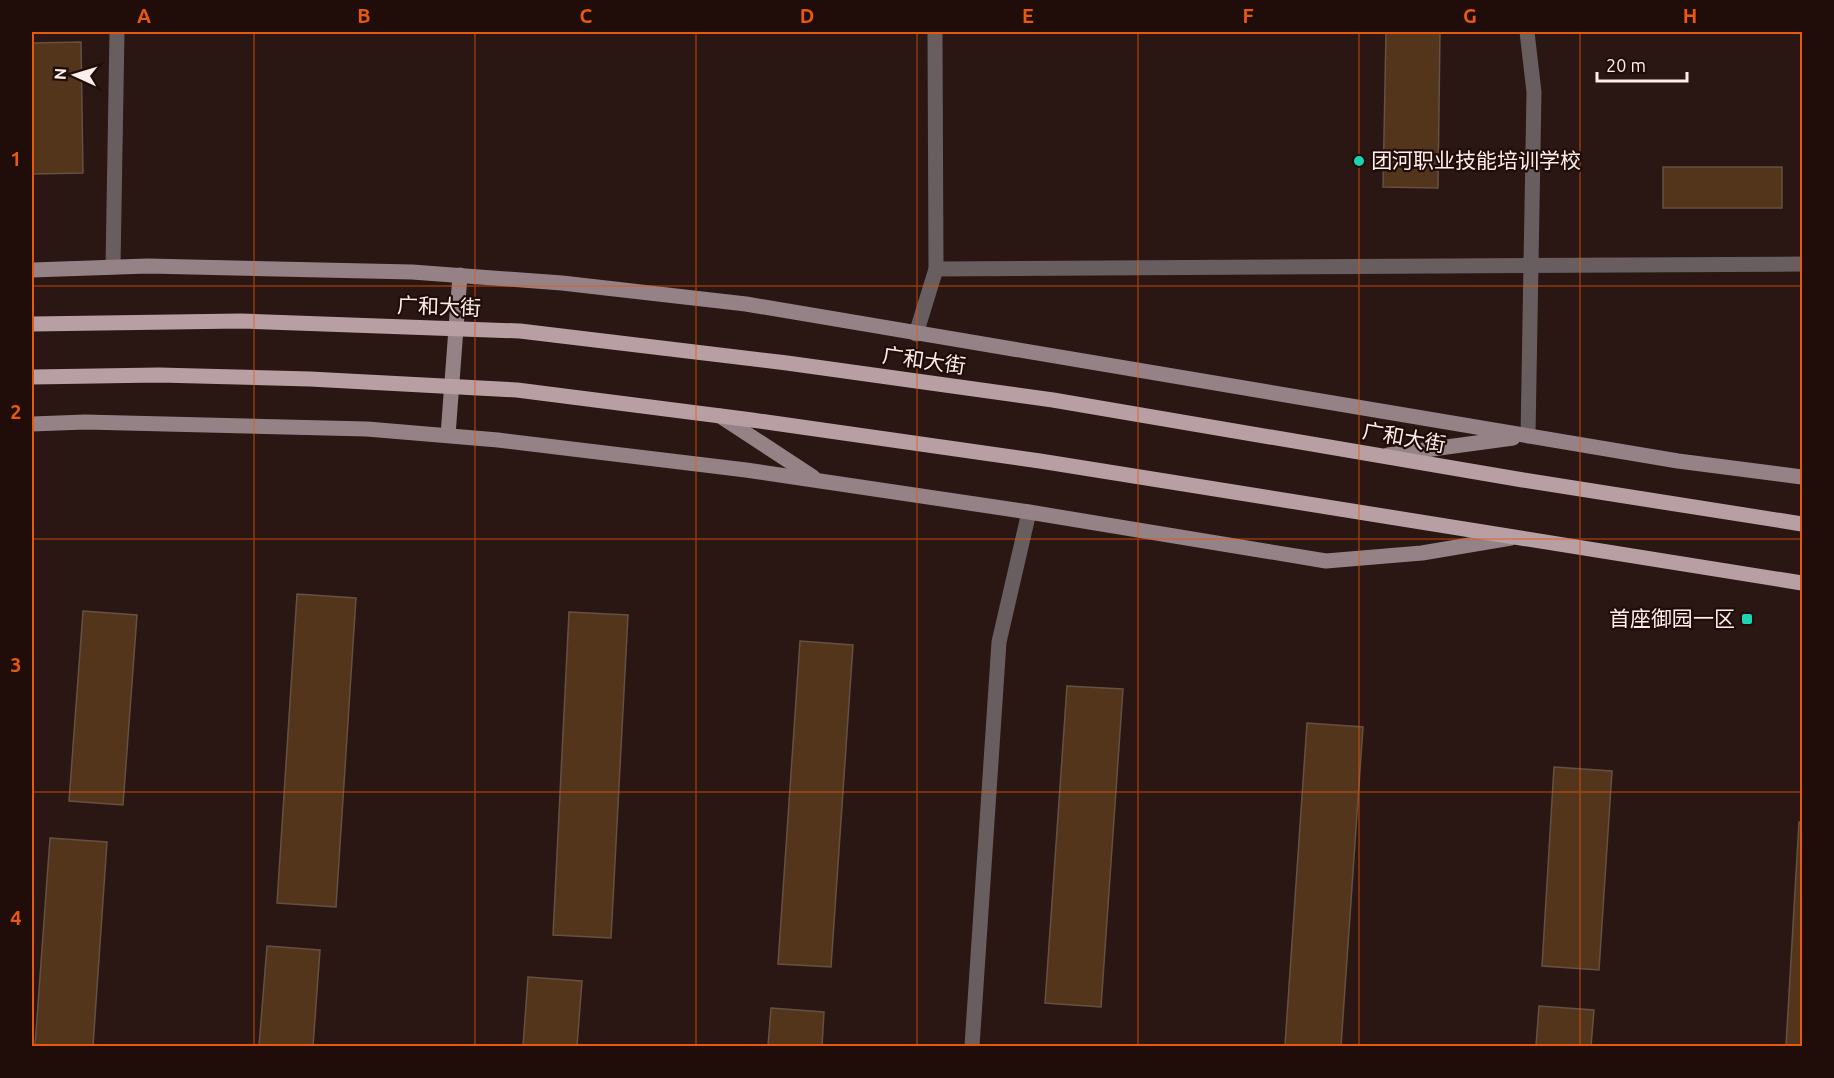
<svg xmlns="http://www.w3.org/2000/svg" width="1834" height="1078" viewBox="0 0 1834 1078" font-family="Ubuntu,'Noto Sans SC',sans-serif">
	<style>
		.building { fill: #53351c; stroke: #645142; stroke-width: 1.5 }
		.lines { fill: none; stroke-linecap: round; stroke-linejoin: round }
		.street { stroke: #685d5f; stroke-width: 15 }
		.secondary { stroke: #948286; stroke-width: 15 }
		.primary { stroke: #b79fa4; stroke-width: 15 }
		.grid { fill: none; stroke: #e8590c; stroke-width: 1.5; stroke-opacity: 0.55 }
		.poi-dot { fill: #1bd5b1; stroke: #200d09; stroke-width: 2 }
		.labels { text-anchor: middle; stroke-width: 4.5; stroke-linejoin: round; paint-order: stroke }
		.poi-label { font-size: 21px; fill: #fdeeeb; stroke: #200d09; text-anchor: start }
		.street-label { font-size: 21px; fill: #fdeeeb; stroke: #200d09 }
		.neatline { fill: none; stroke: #e8590c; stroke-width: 2 }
		.grid-label { font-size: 20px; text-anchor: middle; font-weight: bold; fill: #e8590c }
	</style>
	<rect width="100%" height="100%" fill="#2a1612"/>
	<!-- building -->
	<g class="building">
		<polygon points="1386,32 1440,32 1438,188 1383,187"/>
		<polygon points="81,42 83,173 32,174 32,43"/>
		<rect x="1663" y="167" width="119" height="41"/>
		<polygon points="297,594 356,598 336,907 277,903"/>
		<polygon points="83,611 137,615 123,805 69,801"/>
		<polygon points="569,612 628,615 611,938 553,935"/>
		<polygon points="800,641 853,645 831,967 778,964"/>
		<polygon points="1067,686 1123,689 1101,1007 1045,1003"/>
		<polygon points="1307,723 1363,727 1341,1046 1285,1045"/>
		<polygon points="1554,767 1612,771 1599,970 1542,966"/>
		<polygon points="1799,822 1802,822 1802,1046 1786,1046"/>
		<polygon points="50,838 107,842 93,1046 35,1046"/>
		<polygon points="267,946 320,950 313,1046 259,1046"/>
		<polygon points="528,977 582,981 577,1046 523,1046"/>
		<polygon points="1539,1006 1594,1010 1591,1046 1536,1046"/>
		<polygon points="771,1008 824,1012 822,1046 768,1046"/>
	</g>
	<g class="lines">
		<!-- street -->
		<g class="street">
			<polyline points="1527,32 1534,92 1528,436"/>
			<polyline points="113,267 117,32"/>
			<polyline points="936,269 1802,264"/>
			<polyline points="916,334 936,269 935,32"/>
			<polyline points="972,1046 999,642 1029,512"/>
		</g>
		<!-- secondary -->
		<g class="secondary">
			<polyline points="32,270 148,266 412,272 562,283 746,304 1678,461 1802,477"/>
			<polyline points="720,416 813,477"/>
			<polyline points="32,424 85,422 367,429 498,440 746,470 1029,512 1326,561 1422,553 1511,538"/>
			<polyline points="448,435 460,275"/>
			<polyline points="1388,455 1513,438"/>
		</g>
		<!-- primary -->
		<g class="primary">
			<polyline points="32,324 241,321 520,331 787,363 1053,400 1523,480 1802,524"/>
			<polyline points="32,377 159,375 310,379 517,390 752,420 1040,461 1802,583"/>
		</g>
	</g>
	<!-- grid -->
	<path class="grid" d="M254,32V1046M475,32V1046M696,32V1046M917,32V1046M1138,32V1046M1359,32V1046M1580,32V1046M32,286H1802M32,539H1802M32,792H1802"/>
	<!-- markers -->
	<g class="poi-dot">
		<circle cx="1359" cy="161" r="6"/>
		<rect x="1741" y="613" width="12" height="12" rx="3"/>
	</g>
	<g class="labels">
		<!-- poi labels -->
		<g class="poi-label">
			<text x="1371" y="168">团河职业技能培训学校</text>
			<text x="1735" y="626" text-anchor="end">首座御园一区</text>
		</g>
		<!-- street labels -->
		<g class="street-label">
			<text transform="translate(439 307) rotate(2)" y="7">广和大街</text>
			<text transform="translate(924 361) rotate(8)" y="7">广和大街</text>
			<text transform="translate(1404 438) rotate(10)" y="7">广和大街</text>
		</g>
	</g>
	<!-- border -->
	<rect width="1834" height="1078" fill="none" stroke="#200d09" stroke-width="66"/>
	<!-- north arrow -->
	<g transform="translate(75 75) rotate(274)" stroke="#200d09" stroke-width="4.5" paint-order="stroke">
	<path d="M0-4.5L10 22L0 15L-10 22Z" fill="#fdeeeb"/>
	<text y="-9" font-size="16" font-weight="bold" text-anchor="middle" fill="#fdeeeb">N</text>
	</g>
	<!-- scale -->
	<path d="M1597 72v9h90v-9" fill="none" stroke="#fdeeeb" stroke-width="3"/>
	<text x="1606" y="72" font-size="18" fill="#fdeeeb" stroke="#200d09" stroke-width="4.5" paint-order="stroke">20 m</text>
	<rect x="33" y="33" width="1768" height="1012" class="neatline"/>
	<g class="grid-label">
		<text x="144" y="23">A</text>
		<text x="364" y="23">B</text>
		<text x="586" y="23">C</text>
		<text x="807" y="23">D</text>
		<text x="1028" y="23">E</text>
		<text x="1248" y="23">F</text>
		<text x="1470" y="23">G</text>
		<text x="1690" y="23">H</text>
		<text x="16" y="166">1</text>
		<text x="16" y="419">2</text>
		<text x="16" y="672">3</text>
		<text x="16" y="925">4</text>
	</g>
</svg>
